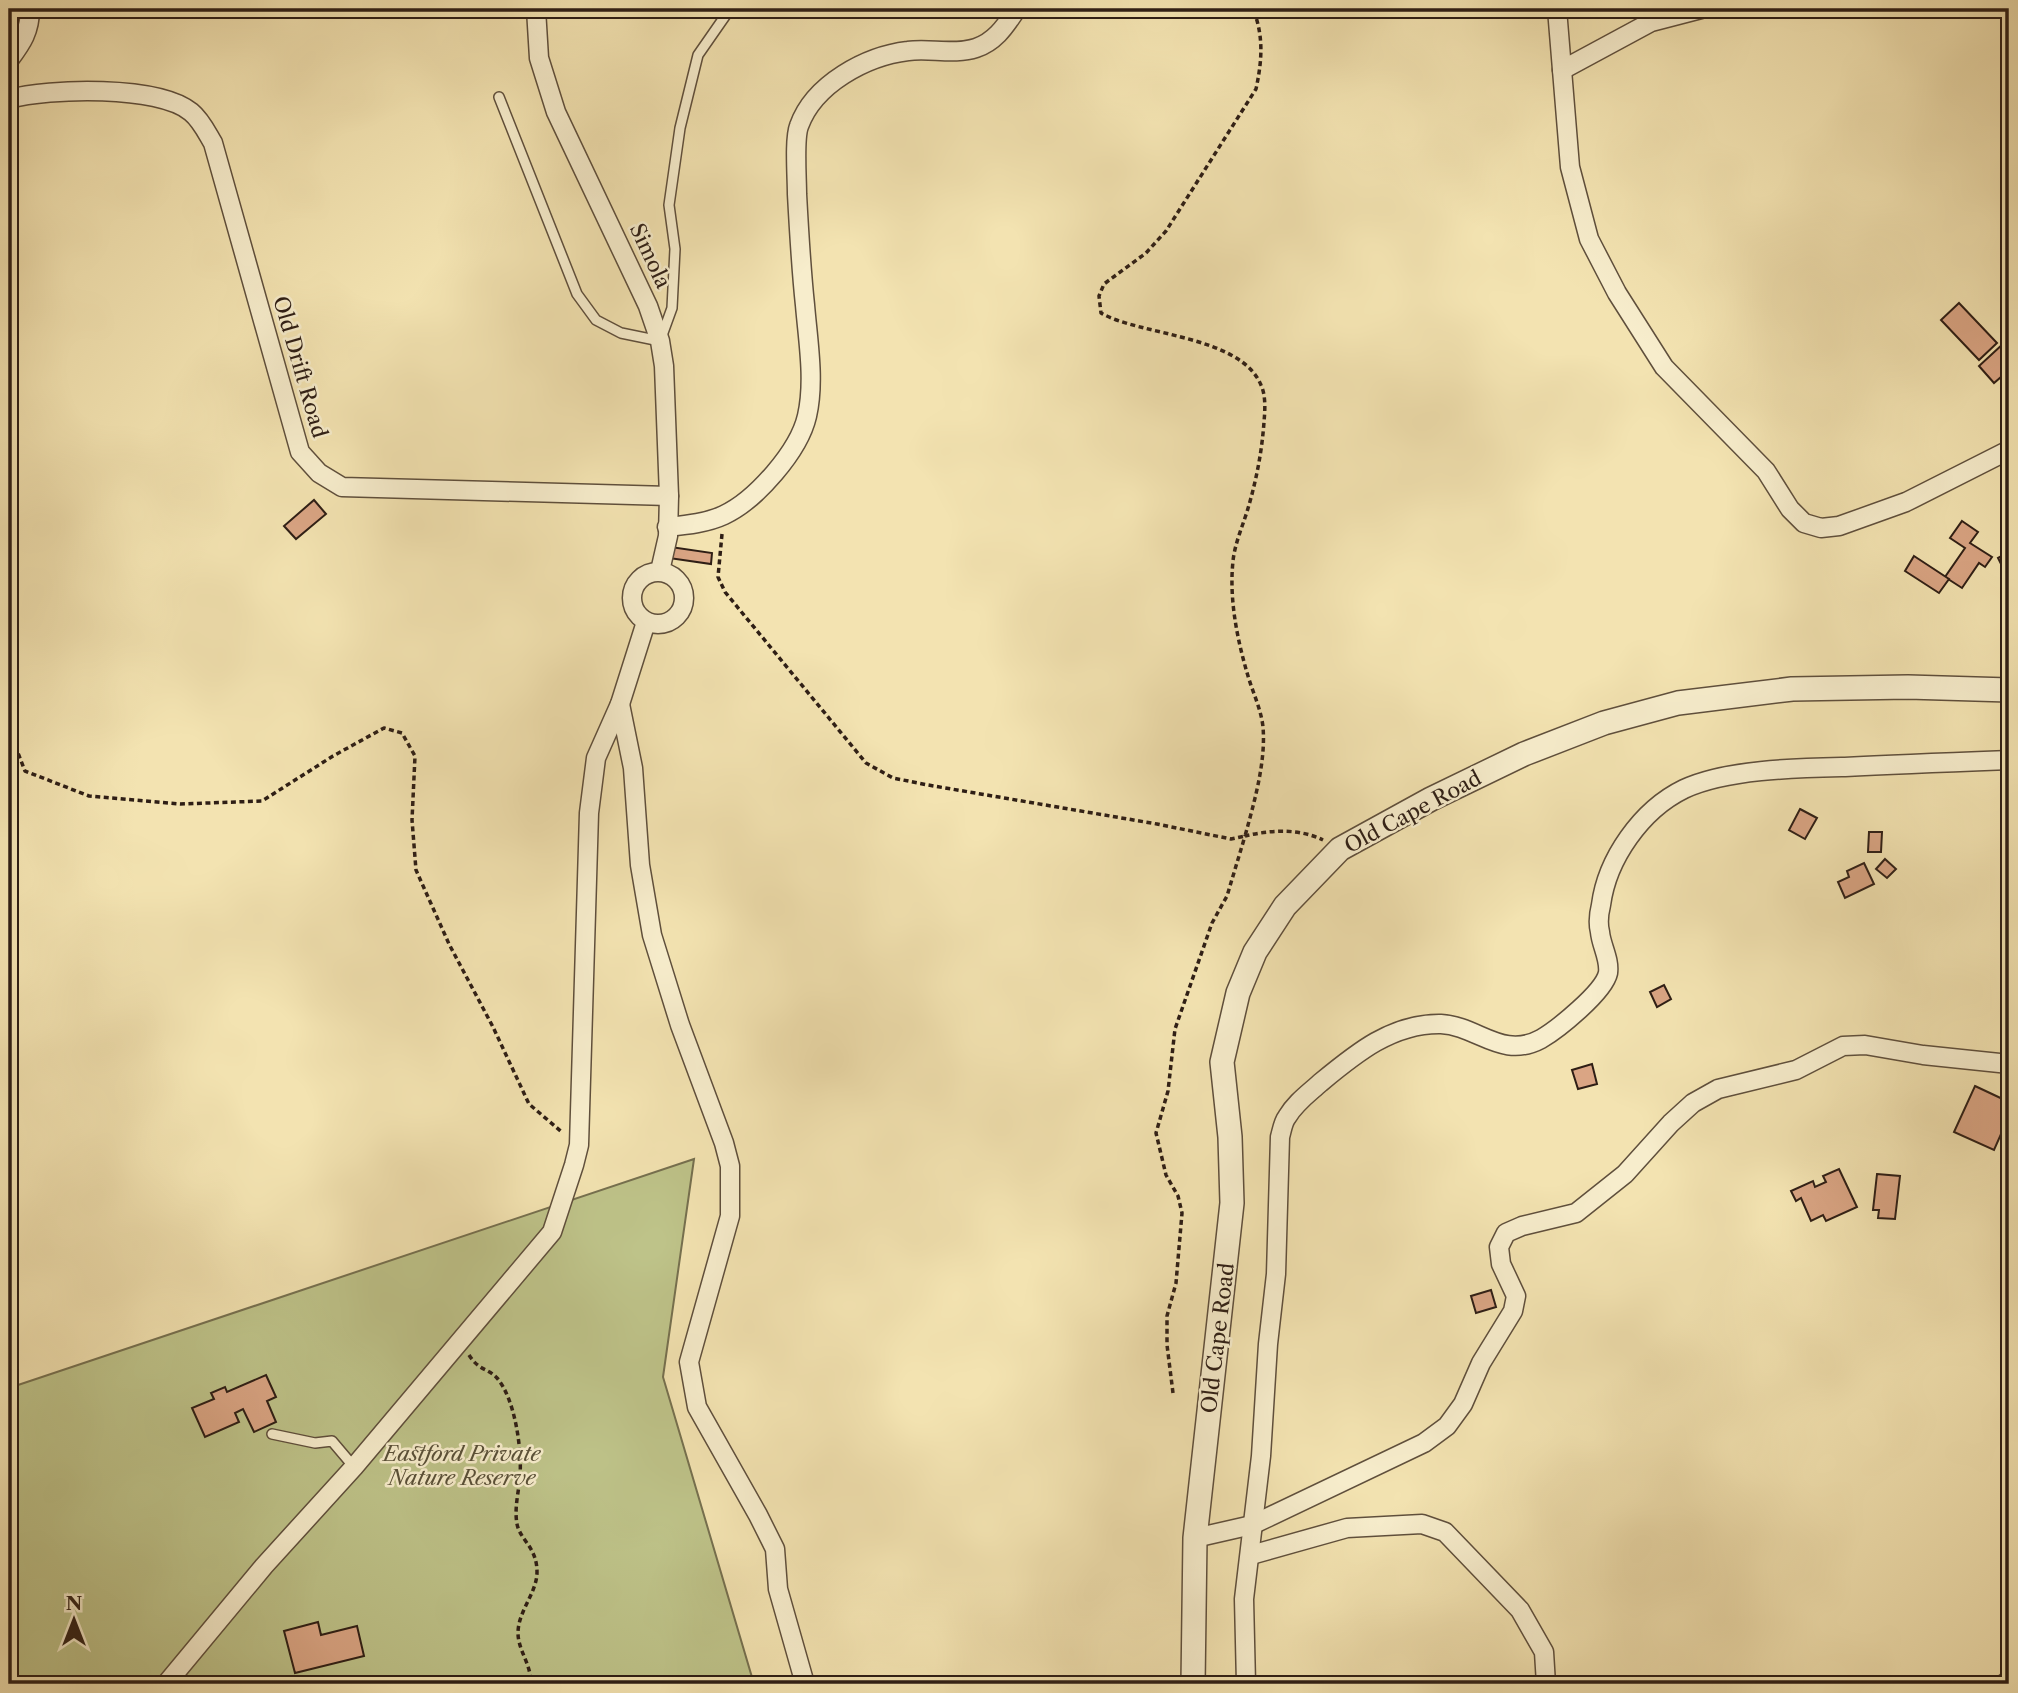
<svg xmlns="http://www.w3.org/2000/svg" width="2018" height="1693" viewBox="0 0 2018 1693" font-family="'Libre Caslon Text',serif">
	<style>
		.green { fill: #bec389; stroke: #76704f; stroke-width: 2 }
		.building { fill: #daa584; stroke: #2e1e15; stroke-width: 2 }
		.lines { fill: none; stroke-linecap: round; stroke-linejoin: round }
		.service-casing { stroke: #5f4f3c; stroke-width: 12 }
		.minor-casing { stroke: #5f4f3c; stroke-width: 21 }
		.tertiary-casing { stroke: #5f4f3c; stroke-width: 26 }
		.path { stroke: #2e1e15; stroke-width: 3.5; stroke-dasharray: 5 3.5; stroke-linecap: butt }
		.service { stroke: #f7edcc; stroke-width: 9 }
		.minor { stroke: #f7edcc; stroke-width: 18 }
		.tertiary { stroke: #f7edcc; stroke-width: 23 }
		.labels { text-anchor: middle; stroke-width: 5; stroke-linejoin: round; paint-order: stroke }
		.street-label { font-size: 21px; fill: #2e1e15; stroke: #f7edcc }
		.park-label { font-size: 21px; font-style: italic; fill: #595038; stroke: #f7edcc }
	</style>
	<rect width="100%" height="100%" fill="#f3e3b1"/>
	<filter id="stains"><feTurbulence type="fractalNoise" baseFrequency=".00286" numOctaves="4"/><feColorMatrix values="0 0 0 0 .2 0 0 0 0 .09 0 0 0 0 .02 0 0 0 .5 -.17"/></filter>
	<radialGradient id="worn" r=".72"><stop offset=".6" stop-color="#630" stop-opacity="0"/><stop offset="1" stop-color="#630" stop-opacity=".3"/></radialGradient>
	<!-- green -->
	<polygon class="green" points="694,1159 663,1377 754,1684 9,1684 9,1388"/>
	<!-- building -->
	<g class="building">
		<polygon points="1959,303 1997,343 1979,360 1941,320"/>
		<polygon points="2004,343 2009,349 2009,370 1994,383 1979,366"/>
		<polygon points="314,500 326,514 296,539 284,526"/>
		<polygon points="1962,521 1978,532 1970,543 1992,557 1985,567 1979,563 1962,588 1945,577 1965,548 1950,538"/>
		<polygon points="657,545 712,553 711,564 655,556"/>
		<polygon points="2009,552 2009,572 2006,574 1998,558"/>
		<polygon points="1914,556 1949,579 1939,593 1905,571"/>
		<polygon points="1800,809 1817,818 1805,839 1789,830"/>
		<polygon points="1869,832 1882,832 1881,852 1868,852"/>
		<polygon points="1885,859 1896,869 1887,878 1876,869"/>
		<polygon points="1864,863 1874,884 1845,898 1838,882 1849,877 1847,871"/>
		<polygon points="1664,985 1671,999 1657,1007 1650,992"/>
		<polygon points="1592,1064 1597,1084 1578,1089 1572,1070"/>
		<polygon points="1975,1086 2009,1102 2009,1116 1994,1150 1954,1132"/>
		<polygon points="1839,1169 1857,1207 1826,1221 1823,1215 1811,1221 1801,1198 1796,1201 1791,1191 1813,1181 1815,1187 1826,1182 1823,1176"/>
		<polygon points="1877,1174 1900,1176 1895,1219 1878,1218 1879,1210 1873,1210"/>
		<polygon points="1491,1290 1496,1307 1476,1313 1471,1296"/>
		<polygon points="266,1375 276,1397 267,1401 276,1422 254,1432 243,1409 235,1413 239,1422 205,1437 192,1408 214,1399 211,1393 225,1387 227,1392"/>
		<polygon points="318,1622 321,1635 357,1626 364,1656 295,1673 284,1631"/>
	</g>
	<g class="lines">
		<!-- service casing -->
		<g class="service-casing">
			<g id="service">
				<polyline points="499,97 577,294 596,320 621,333 660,341 672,308 675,249 669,205 680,128 698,55 730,9"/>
				<polyline points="272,1434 315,1443 332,1441 354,1467"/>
			</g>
		</g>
		<!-- minor casing -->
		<g class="minor-casing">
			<g id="minor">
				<polyline points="536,9 539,58 556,112 648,306 660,341 664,366 669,496 668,536 660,571"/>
				<polyline points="1557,9 1570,167 1589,239 1617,293 1664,367 1766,471 1790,509 1804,523 1821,528 1839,526 1906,502 2009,450"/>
				<path d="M9,60C22,43 30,31 30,9"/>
				<polyline points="1562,70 1651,22 1701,9"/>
				<path d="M9,99C49,88 158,85 191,112C201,120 207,133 213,143L300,452L319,473L342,487L669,496"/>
				<path d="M667,527C686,525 707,523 724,515C756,500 799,451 807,416C815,381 808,341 805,305C801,268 799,231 797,194C797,178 794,139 799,126C814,84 866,56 908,51C929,48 955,55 976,48C994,42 1004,28 1014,13V9"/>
				<circle cx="658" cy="598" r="26"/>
				<polyline points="620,704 633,768 640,865 652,935 680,1025 724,1143 730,1166 730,1216 689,1362 697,1407 758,1515 775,1549 778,1589 805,1684"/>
				<polyline points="1195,1538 1252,1525 1424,1443 1447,1426 1463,1404 1481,1363 1513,1311 1516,1296 1501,1264 1499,1247 1506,1233 1522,1226 1576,1213 1625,1174 1671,1123 1693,1103 1718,1089 1796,1070 1843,1046 1865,1045 1923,1055 2009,1064"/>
				<polyline points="1251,1555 1347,1528 1422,1524 1445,1532 1520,1610 1544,1652 1546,1684"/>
				<polyline points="166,1684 264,1566 354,1467 552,1232 574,1165 579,1145 589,813 596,758 620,704 646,622"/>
				<path d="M1246,1684L1244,1599L1261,1456L1268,1344L1276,1274L1280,1137C1282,1130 1283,1122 1287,1117C1295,1103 1309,1093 1320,1083C1355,1054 1392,1023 1441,1024C1478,1026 1502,1060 1541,1039C1558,1029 1604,992 1608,973C1610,959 1601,945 1600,932C1598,924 1599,913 1601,905C1607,859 1641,810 1684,789C1727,769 1798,768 1845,767C1900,764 1955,762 2009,760"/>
				<polyline points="2004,1684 2009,1680"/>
			</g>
		</g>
		<!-- tertiary casing -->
		<g class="tertiary-casing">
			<polyline id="tertiary" points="1193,1684 1195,1538 1232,1203 1230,1137 1222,1062 1238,993 1255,952 1285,906 1340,849 1431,799 1524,754 1604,723 1678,703 1792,689 1908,687 2009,690"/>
		</g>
		<!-- path -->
		<g class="path">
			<path d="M722,534L718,577L725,592L866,763L893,778L928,785L1157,824L1231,839L1245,836C1254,803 1266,762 1263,727C1261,709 1253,693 1248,676C1237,639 1229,599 1233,561C1235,542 1244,523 1249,505C1257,477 1262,450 1264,422C1265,410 1266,396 1261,385C1240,335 1141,336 1101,313L1099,296L1104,284L1146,253L1166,231L1256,89C1262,61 1264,36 1253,9"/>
			<polyline points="9,730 25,771 89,796 180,804 262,801 333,756 384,728 402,733 415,756 412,820 416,870 449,944 493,1027 529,1104 563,1133"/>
			<path d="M469,1355C479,1371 488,1368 497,1378C515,1399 522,1449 520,1476C519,1491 514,1508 517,1524C520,1540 537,1547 537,1572C537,1593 518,1611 518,1633C518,1651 533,1667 530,1684"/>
			<path d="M1173,1393L1167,1345V1316L1176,1283L1182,1213L1178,1196L1166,1175L1156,1133L1168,1091L1175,1029L1212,923L1227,896L1245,836C1271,830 1298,828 1323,840"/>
		</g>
		<!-- service -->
		<use href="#service" class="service"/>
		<!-- minor -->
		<use href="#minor" class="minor"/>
		<!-- tertiary -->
		<use href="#tertiary" class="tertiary"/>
	</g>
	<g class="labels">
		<!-- street labels -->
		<g class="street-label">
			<text transform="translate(650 256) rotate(65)" y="7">Simola</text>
			<text transform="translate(300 367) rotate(74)" y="7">Old Drift Road</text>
			<text transform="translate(1413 812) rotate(-28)" y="7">Old Cape Road</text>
			<text transform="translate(1218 1338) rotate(-83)" y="7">Old Cape Road</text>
		</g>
		<!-- park labels -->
		<g class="park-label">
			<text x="462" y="1461">Eastford Private<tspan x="462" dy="24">Nature Reserve</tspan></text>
		</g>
	</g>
	<!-- margin -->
	<rect width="2018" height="1693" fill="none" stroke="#f3e3b1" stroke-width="35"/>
	<rect x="10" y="10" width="1997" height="1672" fill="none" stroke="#2e1e15" stroke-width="3.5"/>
	<rect x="18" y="18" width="1983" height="1658" fill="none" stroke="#2e1e15" stroke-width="2"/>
	<!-- north arrow -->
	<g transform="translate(74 1620)" stroke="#f7edcc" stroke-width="5" paint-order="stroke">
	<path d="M0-5L12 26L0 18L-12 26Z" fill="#2e1e15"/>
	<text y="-10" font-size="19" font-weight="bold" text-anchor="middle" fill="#2e1e15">N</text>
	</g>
	<rect width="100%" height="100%" filter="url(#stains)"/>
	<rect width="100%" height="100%" fill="url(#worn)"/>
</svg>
